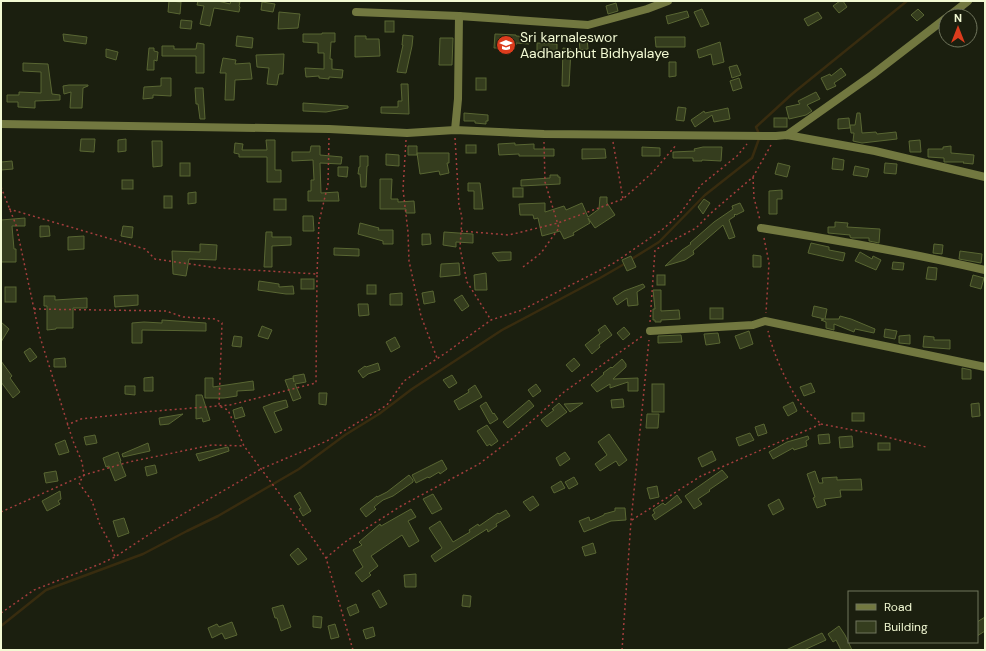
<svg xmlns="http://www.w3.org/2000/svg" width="986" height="651" viewBox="0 0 986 651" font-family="'DM Sans',sans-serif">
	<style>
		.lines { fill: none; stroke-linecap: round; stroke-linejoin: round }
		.stream { stroke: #382c0f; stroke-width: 2.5 }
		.building { fill: #353d1e; stroke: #596633 }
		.path { stroke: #a33e3d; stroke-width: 1.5; stroke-dasharray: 2 3; stroke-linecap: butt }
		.street { stroke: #727840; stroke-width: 8 }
		.labels { text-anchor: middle; stroke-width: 3.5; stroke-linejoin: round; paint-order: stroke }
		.poi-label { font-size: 14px; fill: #f2f9d3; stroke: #1b1f0f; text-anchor: start }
	</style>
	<rect width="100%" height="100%" fill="#1b1f0f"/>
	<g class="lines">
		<!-- stream -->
		<g class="stream">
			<polyline points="630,260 659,242 705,195 752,158 760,136 756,127 792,94 907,1"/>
			<polyline points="1,626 46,590 143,554 187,531 218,516 299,469 345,435 379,414 412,389 502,330 600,278 626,263"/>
		</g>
	</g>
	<!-- building -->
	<g class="building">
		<polygon points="169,1 181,2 180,14 168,12"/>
		<polygon points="198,1 218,1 230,4 231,1 240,2 239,6 240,7 239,12 214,8 210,26 200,24 204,6 197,5"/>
		<polygon points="840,1 843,1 847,7 839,13 833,6"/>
		<polygon points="262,2 275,4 273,12 261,10"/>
		<polygon points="616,3 618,11 608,14 606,6"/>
		<polygon points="702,9 709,24 701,27 694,12"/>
		<polygon points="918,9 924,15 917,21 911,15"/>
		<polygon points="687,11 689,17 668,24 666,16"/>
		<polygon points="279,12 300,14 298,28 278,29"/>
		<polygon points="818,12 822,18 808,26 804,19"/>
		<polygon points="181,20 192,21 191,29 180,28"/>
		<rect x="385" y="21" width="9" height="11"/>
		<polygon points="322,33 335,33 335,42 331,42 330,59 332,59 332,69 343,70 342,78 329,77 329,79 319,78 319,76 306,77 305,68 324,69 324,53 318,53 318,43 303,42 303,34 322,34"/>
		<polygon points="63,34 87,37 86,44 64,41"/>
		<polygon points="495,34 516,35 516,36 529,37 529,44 516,43 516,45 503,45 502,48 494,48"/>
		<polygon points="403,35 413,36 412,46 406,73 397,72 403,45 402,45"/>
		<polygon points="237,36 253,38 252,48 236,46"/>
		<polygon points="355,36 366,36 366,39 379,39 380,56 355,57"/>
		<polygon points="655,37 685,37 685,47 656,47"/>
		<polygon points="440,38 453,38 452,65 439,65"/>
		<polygon points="587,38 588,49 580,50 579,39"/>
		<polygon points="720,42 724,62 713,65 711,54 699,58 697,50"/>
		<polygon points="197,43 204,44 204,73 196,73 196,56 162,56 162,46 174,46 174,49 196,49"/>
		<polygon points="537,43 557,44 557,52 537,52"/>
		<polygon points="149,48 154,48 154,51 158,52 157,61 154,60 154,70 147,70"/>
		<polygon points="563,48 571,49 569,86 562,86"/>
		<polygon points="106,49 118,52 116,60 106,57"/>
		<polygon points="284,54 283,74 279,74 277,85 267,84 269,68 257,67 256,55"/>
		<polygon points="223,58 236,60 235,64 250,63 252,79 235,80 234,100 225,100 226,73 220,73"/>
		<polygon points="669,62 676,62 676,76 669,77"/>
		<polygon points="23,63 48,64 52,94 60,95 60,100 35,101 35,108 18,107 18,102 7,102 7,95 19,95 19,92 41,93 41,72 23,71"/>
		<polygon points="737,65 741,75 732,78 729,67"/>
		<polygon points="841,68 846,75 834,83 836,86 827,90 821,78 830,74 831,76"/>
		<polygon points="161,78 171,78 171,96 153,95 153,98 143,99 144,87 161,86"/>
		<rect x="476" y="78" width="10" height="12"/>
		<polygon points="739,78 742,88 733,91 730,81"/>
		<polygon points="401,84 408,84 409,114 381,113 381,107 398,107 398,101 402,101"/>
		<polygon points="69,85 88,85 88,86 83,88 82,108 70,108 71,92 64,94 63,86"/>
		<polygon points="195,88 203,88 205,119 200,119 198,104 196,104"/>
		<polygon points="816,92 820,99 807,105 812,111 806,115 789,119 786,107 800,104 798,101"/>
		<polygon points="303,103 348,106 348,108 326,112 303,111"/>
		<polygon points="678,107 686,108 684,121 676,120"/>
		<polygon points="728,108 730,119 714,122 712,115 695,127 691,120 704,111 705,113"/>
		<polygon points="464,113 488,115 488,121 486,121 486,124 475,123 475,121 464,121"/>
		<polygon points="857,113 860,113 862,133 876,132 877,134 896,132 897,139 862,143 853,141 854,133 851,133 850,125 855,125"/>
		<rect x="774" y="118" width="13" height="9"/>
		<polygon points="849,118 850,128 838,129 838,119"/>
		<polygon points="81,139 95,139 94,152 80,151"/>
		<polygon points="126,139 126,151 118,152 118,140"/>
		<polygon points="266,140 275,140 275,170 281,170 281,182 267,182 267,157 239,157 239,154 234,153 235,143 243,144 242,150 267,150"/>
		<polygon points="920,140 921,152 910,152 909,141"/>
		<polygon points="152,141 162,141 162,166 153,167"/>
		<polygon points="515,143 515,145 534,144 534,149 554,149 554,156 519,156 519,154 499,155 498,144"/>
		<rect x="466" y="145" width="10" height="8"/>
		<polygon points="311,146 320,146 320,155 342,157 341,164 320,163 321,193 338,192 339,201 308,201 308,191 311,191 311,180 314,180 313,160 292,161 292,152 310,152"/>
		<polygon points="408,146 417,146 417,153 449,153 449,163 447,163 449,173 440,175 439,171 420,174 417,153 417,155 408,155"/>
		<polygon points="951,146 951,153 974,155 973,164 963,163 964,162 944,162 944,158 928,157 928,149 943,149 943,147"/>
		<polygon points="642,147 660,148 660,156 642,156"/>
		<polygon points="703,147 722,147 721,161 702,160 702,161 693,161 693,158 673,158 673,152 695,151 694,149"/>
		<polygon points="582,149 605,149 606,158 582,159"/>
		<polygon points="386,154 399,155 399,166 386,165"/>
		<polygon points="360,156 368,156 368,166 367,166 366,187 361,187 360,174 358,174 359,167 360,167"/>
		<polygon points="833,158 844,160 843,170 832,169"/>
		<polygon points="12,161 13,169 1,170 1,162"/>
		<rect x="180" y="163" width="10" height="13"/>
		<polygon points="778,163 790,166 787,177 775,174"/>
		<polygon points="885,163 897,164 896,174 884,173"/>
		<polygon points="855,166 869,169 867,177 853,175"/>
		<polygon points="338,167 348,167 347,177 338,176"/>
		<polygon points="550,175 558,175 558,177 560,177 560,184 521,186 521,180 550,178"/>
		<polygon points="380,179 392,179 391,199 398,199 398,202 414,201 415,213 406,213 406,209 380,209"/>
		<rect x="122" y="180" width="11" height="9"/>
		<polygon points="468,183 480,183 483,209 474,209 474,191 468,191"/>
		<rect x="513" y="188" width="10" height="9"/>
		<polygon points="782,190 782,199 777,199 777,214 769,214 769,191"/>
		<polygon points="196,192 196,203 188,204 188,193"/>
		<rect x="164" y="196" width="8" height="12"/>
		<polygon points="600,197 607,197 607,203 615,215 595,228 588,218 590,223 573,233 574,235 564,239 560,231 542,236 538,218 534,219 533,215 520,215 519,204 545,203 545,212 564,206 566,210 582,203 588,217 599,209"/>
		<rect x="274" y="199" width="12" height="11"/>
		<polygon points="704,199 710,203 703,214 698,207"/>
		<polygon points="740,203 744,211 736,215 735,214 734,215 735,216 729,220 735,237 729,239 723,225 693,251 694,254 685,260 665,266 682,250 691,244 690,243 714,222 733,209 732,206"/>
		<polygon points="303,216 313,216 314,231 303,231"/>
		<polygon points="25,218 25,226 12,226 14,249 16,249 16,262 1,262 1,220"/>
		<polygon points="835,222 848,223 847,227 880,229 879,243 869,241 869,238 852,238 850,237 850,235 828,233 828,227 835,227"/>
		<polygon points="360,223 379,228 378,230 393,230 393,244 383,244 383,241 358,234"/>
		<polygon points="40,226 49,226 50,236 40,237"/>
		<polygon points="123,226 133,227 132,238 121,236"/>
		<polygon points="266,232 272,232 272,237 291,237 291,245 272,246 272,267 264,267"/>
		<polygon points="444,232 473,234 473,243 456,242 456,247 443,245"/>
		<polygon points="422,234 430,234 431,244 422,245"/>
		<polygon points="84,236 84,249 68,250 68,237"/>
		<polygon points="811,243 829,247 829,250 845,253 843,261 808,253"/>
		<polygon points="200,244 217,245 216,260 189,259 186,276 173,274 172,251 200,252"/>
		<polygon points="934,244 943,245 942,254 933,253"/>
		<polygon points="334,248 359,249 359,256 334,255"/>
		<polygon points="960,251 982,254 981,263 959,259"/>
		<polygon points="502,252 511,252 511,260 498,261 492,253"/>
		<polygon points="860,252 872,259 873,256 881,260 876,270 855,261"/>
		<polygon points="753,255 761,256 761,267 753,267"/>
		<polygon points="631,256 636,267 627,271 622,260"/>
		<polygon points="893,262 904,263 903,270 892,269"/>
		<polygon points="459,263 460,275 440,277 441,264"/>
		<polygon points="928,267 937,268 936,280 926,279"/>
		<polygon points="486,273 487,290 475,290 474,275"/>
		<rect x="657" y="275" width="8" height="10"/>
		<polygon points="973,275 984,278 981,289 970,286"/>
		<rect x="301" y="279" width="13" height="10"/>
		<polygon points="259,281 279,284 279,287 293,286 294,294 286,294 258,290"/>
		<polygon points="643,284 645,287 637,292 638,305 628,306 627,298 617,305 613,298 624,291"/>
		<rect x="367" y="285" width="9" height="9"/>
		<rect x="5" y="287" width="11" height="15"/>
		<polygon points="653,290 661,290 661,311 679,310 680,319 661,320 661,322 655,322 655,320 653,320 653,309 655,309"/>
		<polygon points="433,291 435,302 424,304 422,293"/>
		<polygon points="402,293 402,305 390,305 390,294"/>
		<polygon points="138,295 138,305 115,307 114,296"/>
		<polygon points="462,295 469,306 462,311 454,300"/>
		<polygon points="44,296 55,296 55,300 87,298 87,308 73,308 73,328 56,328 56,329 47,330 47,306 44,306"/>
		<polygon points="358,304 368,304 369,315 359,316"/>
		<polygon points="814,306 827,309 825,319 839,319 840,316 851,319 875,329 874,333 855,329 854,332 834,324 834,330 826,328 826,322 821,320 824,319 812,316"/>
		<rect x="710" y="308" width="13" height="11"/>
		<polygon points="162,320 206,323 206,331 142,330 142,343 132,343 132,323 144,322 162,323"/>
		<polygon points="1,322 9,329 1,342"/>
		<polygon points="605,325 612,335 599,345 600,347 592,354 585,345 600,333 598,330"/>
		<polygon points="262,326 272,330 268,339 258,336"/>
		<polygon points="624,327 630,334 623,340 617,333"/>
		<polygon points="885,329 897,331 895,339 884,337"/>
		<polygon points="749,331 753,344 740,349 735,336"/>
		<polygon points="718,333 720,343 706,345 704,334"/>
		<polygon points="681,335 682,342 658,343 658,336"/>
		<polygon points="910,335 910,344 899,343 899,336"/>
		<polygon points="234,336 242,337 241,347 232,346"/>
		<polygon points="924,336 934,337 934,340 950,340 950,349 923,347"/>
		<polygon points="395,337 400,347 391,352 386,342"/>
		<polygon points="30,348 37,357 30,362 24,352"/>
		<polygon points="65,358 66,367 54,367 54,359"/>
		<polygon points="574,358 580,365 572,372 566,365"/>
		<polygon points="622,359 626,364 626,367 613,379 638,378 638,391 628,391 628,382 610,388 610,384 597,392 591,385 604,374 603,373 611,367 612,368"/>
		<polygon points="1,361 12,376 10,378 20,392 13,398 1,382"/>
		<polygon points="378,363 380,370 368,374 363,378 358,371 365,366 366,367"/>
		<polygon points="962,368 971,370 971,379 962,379"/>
		<polygon points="304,374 306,382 295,384 301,398 293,401 285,380 293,378 294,382 293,376"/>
		<polygon points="452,375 457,383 449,388 443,380"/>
		<polygon points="153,377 153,391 144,391 144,378"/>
		<polygon points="205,378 213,378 213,387 253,381 254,390 237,391 237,396 224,398 205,398"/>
		<polygon points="811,383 815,392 804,396 800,387"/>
		<polygon points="536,384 541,391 533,397 528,390"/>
		<rect x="652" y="384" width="12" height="28"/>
		<polygon points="475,385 482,397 459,410 454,401 469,392 468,390"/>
		<polygon points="125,386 135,386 135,395 125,394"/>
		<polygon points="319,393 327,393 326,405 319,404"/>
		<polygon points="196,395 202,395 210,420 203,422 202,418 196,419"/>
		<polygon points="623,399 624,407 612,408 611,400"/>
		<polygon points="286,400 288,407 274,412 282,430 275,433 263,407 273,403"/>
		<polygon points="529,400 534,406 508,428 503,422"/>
		<polygon points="486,402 493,414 494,413 498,419 490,424 480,406"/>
		<polygon points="793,402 797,411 788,416 783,407"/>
		<polygon points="559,403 567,412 547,427 541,420 554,410 552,409"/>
		<polygon points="583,403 570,412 564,404"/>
		<polygon points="979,403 980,416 972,417 971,404"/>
		<polygon points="242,407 245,416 235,419 233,410"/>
		<rect x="852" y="413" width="12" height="8"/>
		<polygon points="183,414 169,424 160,425 159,418"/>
		<polygon points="647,414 659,414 658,428 646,428"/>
		<polygon points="764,424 767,433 758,436 755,427"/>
		<polygon points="487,425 498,441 491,446 490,444 487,446 477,431"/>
		<polygon points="750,433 754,440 739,446 736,438"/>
		<polygon points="609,434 627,460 619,466 616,461 600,471 595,464 607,455 598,442"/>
		<polygon points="829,434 830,443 819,444 818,435"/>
		<polygon points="95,435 97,443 86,445 84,437"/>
		<polygon points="808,436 809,439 806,441 807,446 794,450 793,448 773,459 769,452 787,442"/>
		<polygon points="852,436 853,447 840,448 839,437"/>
		<polygon points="65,440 69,452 59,455 55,444"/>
		<polygon points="148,443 150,451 123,457 122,454"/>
		<rect x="878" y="443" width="12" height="7"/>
		<polygon points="228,447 229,451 199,461 196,454"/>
		<polygon points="712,451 716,460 702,467 698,458"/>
		<polygon points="118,452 121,461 120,461 126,476 115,481 109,466 106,467 103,458"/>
		<polygon points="565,452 570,459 560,466 556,458"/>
		<polygon points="442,460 447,469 440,474 439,472 429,478 428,477 416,483 412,475"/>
		<polygon points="155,465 157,473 147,476 145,467"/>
		<polygon points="722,470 728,477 709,490 710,491 698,499 702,504 694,509 685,496"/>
		<polygon points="56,471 58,481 46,483 44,473"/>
		<polygon points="815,471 819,483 823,483 822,478 837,477 837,480 861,479 862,490 840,490 841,497 824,499 826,505 817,508 813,498 815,497 807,474"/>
		<polygon points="409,475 413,480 413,482 393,496 383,500 374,507 376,509 366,517 360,509 377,496 377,497 387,492"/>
		<polygon points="574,477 578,484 569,489 565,482"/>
		<polygon points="561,481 565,488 554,493 551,487"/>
		<polygon points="657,486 659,497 650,499 647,488"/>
		<polygon points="60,491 61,499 58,501 60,504 47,511 42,501"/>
		<polygon points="300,492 311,511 303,516 299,509 301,508 294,496"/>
		<polygon points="433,494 442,509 432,514 423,499"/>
		<polygon points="677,495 682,502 655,520 652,515 655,513 653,510 663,503 665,505"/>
		<polygon points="533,496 539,505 530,511 523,502"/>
		<polygon points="779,499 784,509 773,515 768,505"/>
		<polygon points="615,508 625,508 626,520 611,521 584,532 579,521 589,517 590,521 604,515 604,514 615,511"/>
		<polygon points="411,509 416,517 408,521 419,541 409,547 402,535 371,556 378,566 369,573 371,575 362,582 355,573 363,567 353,550 362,545 359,542 380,524 381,526"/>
		<polygon points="506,510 510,516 496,524 497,526 488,532 487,529 435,562 431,556 442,548 429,528 440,521 453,542 470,532 469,530 478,524 479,526 498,513 499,514"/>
		<polygon points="124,518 129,533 118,537 113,521"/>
		<polygon points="593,543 596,553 585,556 582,547"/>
		<polygon points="298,548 307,559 298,565 290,555"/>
		<polygon points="416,574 416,587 405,587 404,575"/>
		<polygon points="379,590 387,604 380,608 372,594"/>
		<polygon points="463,595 471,596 470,607 462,606"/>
		<polygon points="356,604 359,612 350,616 347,608"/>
		<polygon points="283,605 291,627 281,631 277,618 275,618 272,608"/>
		<polygon points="313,616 322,617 321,628 313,627"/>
		<polygon points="985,617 985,631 977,636 977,622"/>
		<polygon points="232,622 237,635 225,639 222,633 212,638 208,628 217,624 219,627"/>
		<polygon points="335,624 339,637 331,639 328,626"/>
		<polygon points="839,626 845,635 852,650 841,650 836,640 833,642 828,634"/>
		<polygon points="373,627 375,636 366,639 363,630"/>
		<polygon points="822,633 826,640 804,650 786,650"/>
	</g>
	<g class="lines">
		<!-- path -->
		<g class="path">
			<polyline points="455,138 459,206 462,217 460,248 467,282 491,320"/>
			<polyline points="406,140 403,189 408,232 409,261 421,316 437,358"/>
			<polyline points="613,142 623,199"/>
			<polyline points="753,177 754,198 760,220"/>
			<polyline points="1,187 16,225 40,337 73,441 82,462 84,475 79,483 92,501 100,525 110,543 115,557"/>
			<polyline points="9,209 145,249 155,259 218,268 317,274 316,383 230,405 143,412 81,419 67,425"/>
			<polyline points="461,231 509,235 558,223 623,199 653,172 677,144"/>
			<polyline points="764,238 769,263 766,313"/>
			<polyline points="523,267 541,253 559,228 545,182 544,142"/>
			<polyline points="317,274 319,222 328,184 329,137"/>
			<polyline points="34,309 166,311 183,317 215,319 222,323 219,406 228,410 244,446 314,540 326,558 353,650"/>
			<polyline points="650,322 655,250 696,228 711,213 753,177 771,145"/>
			<polyline points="821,424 879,435 926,447"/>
			<polyline points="1,512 84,475 129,462 212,445 244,446"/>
			<path d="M632,520L701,476L821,424C815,418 806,411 801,404C787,385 773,353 768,331"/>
			<polyline points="326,558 345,542 401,506 479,464 513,438 564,392 644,335"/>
			<polyline points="1,613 34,590 100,564 115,557 159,528 261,469 327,441 387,405 404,381 447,352 491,320 522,310 614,263 663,229 679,215 701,185 737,156 747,144"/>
			<polyline points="622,650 631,521 649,340"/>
		</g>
		<!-- street -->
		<g class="street">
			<polyline points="356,12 459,16 588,25 647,9 668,1"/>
			<polyline points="949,16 968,1"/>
			<polyline points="1,124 329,129 407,133 455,130 544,134 776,136 787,135 875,151 985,177"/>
			<polyline points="455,130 458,99 459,16"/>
			<polyline points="787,135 872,75 946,18"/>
			<path d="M761,228C836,240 911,253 985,270"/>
			<polyline points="650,331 753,325 765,321 985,367"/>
		</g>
	</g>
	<!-- icons -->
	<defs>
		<g id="school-disc" transform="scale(1)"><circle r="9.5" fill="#dc3c1d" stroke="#1b1f0f"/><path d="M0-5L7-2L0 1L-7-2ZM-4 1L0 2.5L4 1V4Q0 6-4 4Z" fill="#fff"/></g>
	</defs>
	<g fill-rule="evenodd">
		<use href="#school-disc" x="506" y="45"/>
	</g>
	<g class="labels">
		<!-- poi labels -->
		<g class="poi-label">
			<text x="520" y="42">Sri karnaleswor<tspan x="520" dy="16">Aadharbhut Bidhyalaye</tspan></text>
		</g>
	</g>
	<!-- border -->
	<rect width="986" height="651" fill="none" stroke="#f2f9d3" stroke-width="4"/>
	<!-- legend -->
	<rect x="848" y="591" width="130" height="52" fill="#1b1f0f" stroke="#71765d"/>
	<rect x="856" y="604" width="20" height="6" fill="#727840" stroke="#71765d"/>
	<text x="884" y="611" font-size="12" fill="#f2f9d3">Road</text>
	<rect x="856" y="621" width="20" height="12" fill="#353d1e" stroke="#71765d"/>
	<text x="884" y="631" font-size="12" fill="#f2f9d3">Building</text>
	<!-- north arrow -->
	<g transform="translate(958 28)"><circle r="19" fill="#1b1f0f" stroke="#71765d"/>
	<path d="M0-3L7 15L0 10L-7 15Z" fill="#dc3c1d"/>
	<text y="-6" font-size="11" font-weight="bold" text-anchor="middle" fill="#f2f9d3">N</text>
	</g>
</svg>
